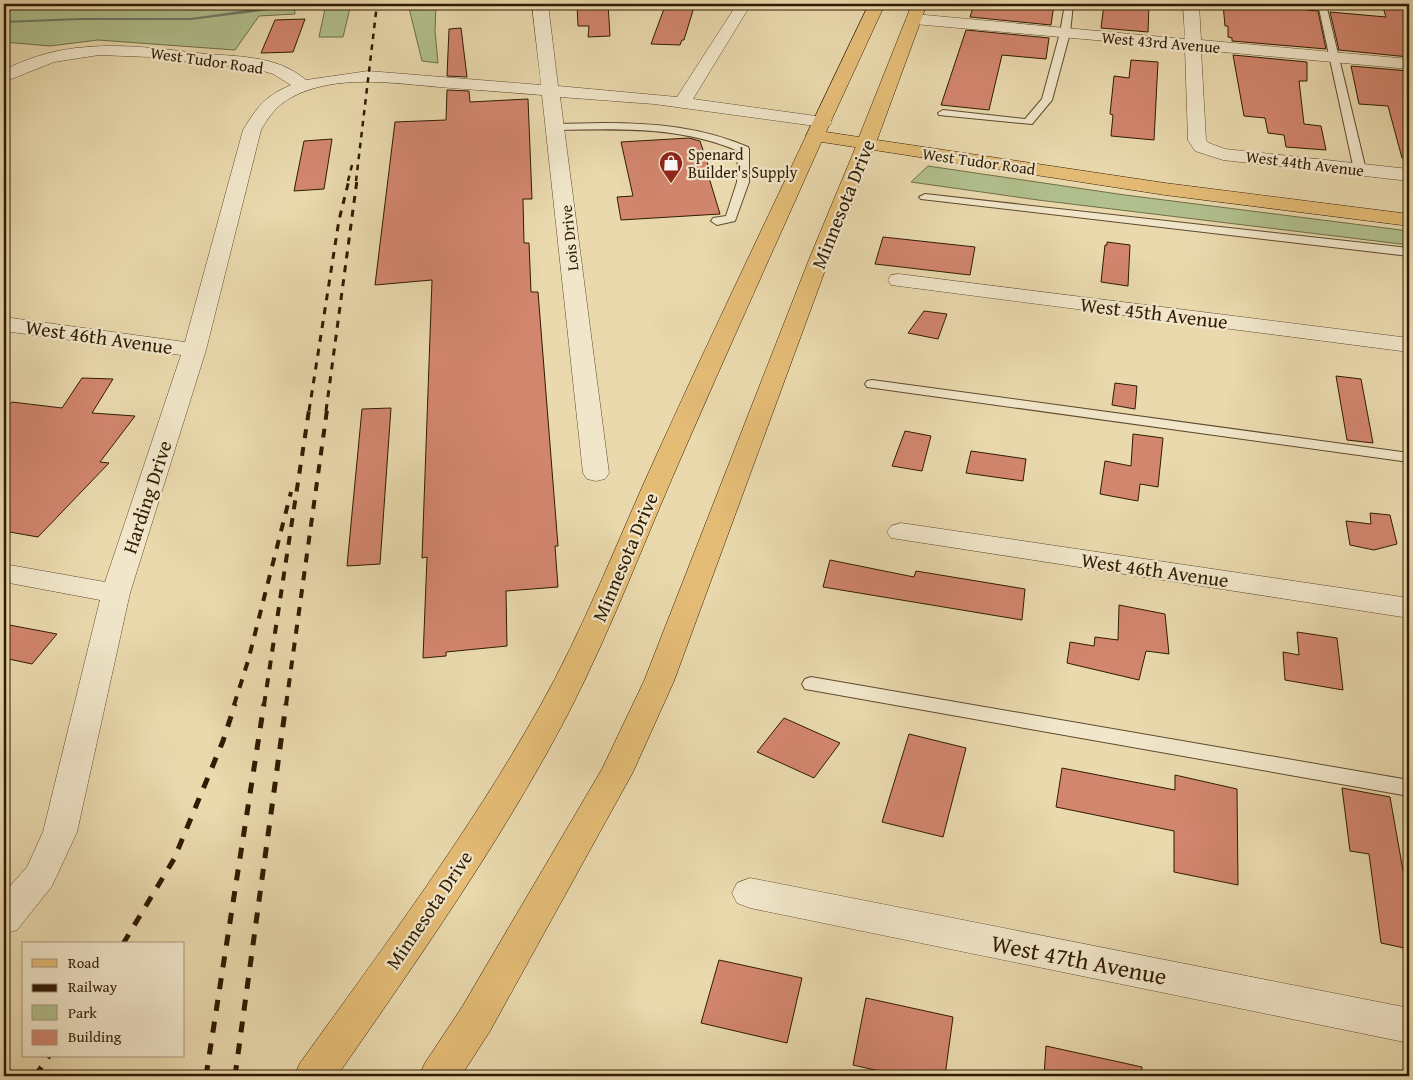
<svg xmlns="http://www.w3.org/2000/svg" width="1413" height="1080" viewBox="0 0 1413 1080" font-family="'Gentium Book Plus',serif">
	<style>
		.green { fill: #b1c08e; stroke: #706e48 }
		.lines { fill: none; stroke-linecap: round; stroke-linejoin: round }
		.stream { fill: #6e7a66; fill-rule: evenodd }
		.building { fill: #d2866e; stroke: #301b02 }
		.lane-casing { stroke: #5e4a2d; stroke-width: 2 }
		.street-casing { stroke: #5e4a2d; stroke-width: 1 }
		.primary-casing { stroke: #301b02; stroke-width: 1 }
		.highway-casing { stroke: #301b02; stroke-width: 1 }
		.lane { fill: #f1e6ca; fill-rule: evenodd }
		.street { fill: #f1e6ca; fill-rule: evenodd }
		.primary { fill: #e4bc76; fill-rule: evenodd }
		.highway { fill: #e4bc76; fill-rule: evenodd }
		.rail-far3 { stroke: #301b02; stroke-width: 2.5; stroke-dasharray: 5.5 5.5; stroke-linecap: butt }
		.rail-far2 { stroke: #301b02; stroke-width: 3; stroke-dasharray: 7 7; stroke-linecap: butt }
		.rail-far1 { stroke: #301b02; stroke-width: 4; stroke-dasharray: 9 9; stroke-linecap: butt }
		.rail { stroke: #301b02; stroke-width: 5; stroke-dasharray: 11 11; stroke-linecap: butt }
		.labels { text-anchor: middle; stroke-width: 4.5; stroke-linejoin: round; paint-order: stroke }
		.far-street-label { font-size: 16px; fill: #301b02; stroke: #f1e6ca }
		.far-poi-label { font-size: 16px; fill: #301b02; stroke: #f1e6ca; text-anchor: start }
		.street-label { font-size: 20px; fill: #301b02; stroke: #f1e6ca }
		.near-street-label { font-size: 24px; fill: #301b02; stroke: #f1e6ca }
	</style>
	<rect width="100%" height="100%" fill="#e9d9ad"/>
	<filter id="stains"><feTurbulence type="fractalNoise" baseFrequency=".004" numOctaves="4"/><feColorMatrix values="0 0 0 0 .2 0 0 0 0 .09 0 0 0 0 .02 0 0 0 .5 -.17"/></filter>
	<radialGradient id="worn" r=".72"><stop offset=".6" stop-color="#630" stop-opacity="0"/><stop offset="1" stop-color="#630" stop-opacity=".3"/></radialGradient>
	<!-- green -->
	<g class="green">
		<polygon points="4,4 144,4 163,9 204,10 213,4 294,4 295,14 259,16 235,50 98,40 50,46 4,42"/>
		<polygon points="326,4 351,4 343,37 319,37"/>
		<polygon points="408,4 436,4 435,31 438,63 422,61"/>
		<polygon points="928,166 1125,195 1409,231 1409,245 1038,200 911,182"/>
	</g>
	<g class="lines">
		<!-- stream -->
		<polygon class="stream" points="290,4 298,4 277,9 191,20 80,20 4,23 4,21 80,18 191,18"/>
	</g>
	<!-- building -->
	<g class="building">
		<polygon points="577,4 608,4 610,36 588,37 589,26 578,26"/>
		<polygon points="974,4 1054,4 1051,25 970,17"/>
		<polygon points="1104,4 1149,4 1148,32 1101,28"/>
		<polygon points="1223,4 1306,4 1307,10 1318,11 1326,49 1232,41 1232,38 1228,37 1228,26 1225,26"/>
		<polygon points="1382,4 1404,4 1409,16 1409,57 1339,50 1330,12 1386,17"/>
		<polygon points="665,6 694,7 684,40 682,40 680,45 651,44"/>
		<polygon points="305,19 293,52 261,53 275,20"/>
		<polygon points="461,28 467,77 447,76 449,29"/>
		<polygon points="966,30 1049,38 1046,59 1002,55 989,110 941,105"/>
		<polygon points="1233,55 1307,62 1307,81 1299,81 1304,124 1321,126 1326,150 1286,147 1284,135 1268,133 1265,118 1244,116"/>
		<polygon points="1131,60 1158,62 1154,140 1111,136 1113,115 1110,114 1114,76 1129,78"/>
		<polygon points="1351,66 1409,71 1409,157 1402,158 1388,106 1359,104"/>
		<polygon points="447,90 469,91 470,102 528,99 532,199 523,199 524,243 529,243 531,292 538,292 558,546 555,546 558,587 506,591 507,646 446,652 446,656 423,658 427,557 422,558 432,280 375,285 395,122 446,120"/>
		<polygon points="689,138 700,141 710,171 707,171 720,214 621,220 617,197 633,196 621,142"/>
		<polygon points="332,139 324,189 294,191 304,141"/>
		<polygon points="883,237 975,247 970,275 875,264"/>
		<polygon points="1107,242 1130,245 1128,286 1101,282 1105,245 1107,245"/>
		<polygon points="924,311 947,314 938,339 908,333"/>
		<polygon points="1336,376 1361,379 1373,443 1347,440"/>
		<polygon points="82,378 113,379 92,413 135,416 100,462 109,463 38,537 4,531 4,410 12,402 62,408"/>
		<polygon points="1115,383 1137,386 1135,409 1112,405"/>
		<polygon points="391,408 380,564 347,566 362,409"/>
		<polygon points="905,431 931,436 922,471 892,466"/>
		<polygon points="1133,434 1163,438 1158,487 1140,484 1138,501 1100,494 1105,461 1131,466"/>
		<polygon points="971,451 1026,459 1023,481 966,473"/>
		<polygon points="1370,513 1390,515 1397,544 1374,550 1350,545 1346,521 1371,524"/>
		<polygon points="830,560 914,577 916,571 1025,589 1022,620 823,587"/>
		<polygon points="1119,605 1165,614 1169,654 1146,651 1139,680 1067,663 1070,642 1094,646 1095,637 1118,640"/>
		<polygon points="4,624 57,634 32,664 4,658"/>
		<polygon points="1297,632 1337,638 1343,690 1285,680 1283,652 1299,655"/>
		<polygon points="784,718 840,743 814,778 757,752"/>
		<polygon points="909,734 966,748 943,837 882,822"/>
		<polygon points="1062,768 1175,790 1175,775 1237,789 1238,885 1174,872 1174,831 1056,807"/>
		<polygon points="1342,788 1390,797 1407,893 1409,893 1409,949 1381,943 1369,854 1350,851"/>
		<polygon points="719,960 802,978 787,1043 701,1023"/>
		<polygon points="866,998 953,1017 945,1076 901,1076 853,1065"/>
		<polygon points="1046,1046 1142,1067 1141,1076 1044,1076"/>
	</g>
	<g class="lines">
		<!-- lane casing -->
		<g class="lane-casing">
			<g id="lane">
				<polygon points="1065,4 1073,4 1070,33 1052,100 1032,124 939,115 938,113 943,110 1025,119 1042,99 1060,33"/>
				<polygon points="1318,4 1326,4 1366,170 1364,172 1360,173 1354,170"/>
				<path d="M604,123C654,123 701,127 748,147L749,149V182L735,221L717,225L711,221L713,218L726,216L737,182L738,151C680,126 618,129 556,130L551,127L556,124Z"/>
				<polygon points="925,194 1409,248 1409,256 921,199 919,197"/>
				<polygon points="872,380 1409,453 1409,462 867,387 865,384 867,381"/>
				<polygon points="811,677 1409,780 1409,796 805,689 802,684 805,679"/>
			</g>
		</g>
		<!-- street casing -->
		<g class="street-casing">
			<g id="street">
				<path d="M532,4H548L558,86L677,97L737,4H751L693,99L823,117L829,118L832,122L829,126L823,127L654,104L560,97L609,473L605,479L596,481L587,479L583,473L542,95C508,92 473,90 439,87C391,83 336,74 292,97C277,105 269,116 261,130L206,350L130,593L77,832L52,886L17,930L4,934V893L27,867L43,832L100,600L4,582V564L105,582L181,355L4,331V317L185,342L243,130C257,107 265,96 291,85L273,74L257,69L150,57L99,55L54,62L4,82V70C26,59 50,51 76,48C117,43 157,48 197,53C235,57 276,54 306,80L368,71L541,85Z"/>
				<polygon points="1183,4 1199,4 1201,40 1409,59 1409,69 1201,50 1206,140 1209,143 1225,149 1409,169 1409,181 1223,160 1195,151 1188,140 1185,48 914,24 909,22 906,19 909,16 914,14 1185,39"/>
				<polygon points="899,274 1409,338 1409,352 891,285 888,280 891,275"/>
				<polygon points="901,523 1409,598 1409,618 891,538 887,532 891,526"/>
				<polygon points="750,878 1409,1008 1409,1043 750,908 737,903 732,893 737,883"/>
			</g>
		</g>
		<!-- primary casing -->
		<g class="primary-casing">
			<polygon id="primary" points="869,4 885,4 826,132 859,137 912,4 927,4 877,140 1165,183 1409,214 1409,226 1165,195 809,140 806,136"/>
		</g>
		<!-- highway casing -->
		<g class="highway-casing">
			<g id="highway">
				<path d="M815,131L821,132L824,136C777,242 729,347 683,453C645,539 612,628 569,712C502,840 419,958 337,1076H294L300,1063C383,948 468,834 538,710C584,629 618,539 657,454C705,348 756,242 806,136L809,132Z"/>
				<polygon points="866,138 872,140 875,144 830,257 674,681 633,772 490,1031 461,1076 419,1076 425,1063 462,1007 602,769 644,681 810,257 857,144 860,140"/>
			</g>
		</g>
		<!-- lane -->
		<use href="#lane" class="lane"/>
		<!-- street -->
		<use href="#street" class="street"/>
		<!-- primary -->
		<use href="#primary" class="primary"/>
		<!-- highway -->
		<use href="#highway" class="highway"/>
		<!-- rail-far3 -->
		<g class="rail-far3">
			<polyline points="348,181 353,161"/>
			<polyline points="356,181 377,4"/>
		</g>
		<!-- rail-far2 -->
		<g class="rail-far2">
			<polyline points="309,411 339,220 349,180"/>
			<polyline points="326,411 357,180"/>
		</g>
		<!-- rail-far1 -->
		<g class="rail-far1">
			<polyline points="234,705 248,661 291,492"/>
			<polyline points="264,705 309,410"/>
			<polyline points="286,705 327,410"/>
		</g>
		<!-- rail -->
		<g class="rail">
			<polyline points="123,944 174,859 223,741 235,704"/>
			<polyline points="35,1076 49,1056"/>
			<polyline points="206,1076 264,704"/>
			<polyline points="235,1076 286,704"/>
		</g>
	</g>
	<!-- icons -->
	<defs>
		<g id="shop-pin" transform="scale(1.25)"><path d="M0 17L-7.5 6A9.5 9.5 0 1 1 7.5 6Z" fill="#8f2418" stroke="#f1e6ca"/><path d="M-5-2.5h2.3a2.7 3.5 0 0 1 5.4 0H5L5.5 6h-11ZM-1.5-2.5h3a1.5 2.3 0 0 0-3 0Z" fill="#fff"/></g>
	</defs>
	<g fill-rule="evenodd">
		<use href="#shop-pin" x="671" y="163"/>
	</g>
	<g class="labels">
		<!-- far-street labels -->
		<g class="far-street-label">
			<text transform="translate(1161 42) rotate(5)" y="6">West 43rd Avenue</text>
			<text transform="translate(207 60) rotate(8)" y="6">West Tudor Road</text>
			<text transform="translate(979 161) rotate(8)" y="6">West Tudor Road</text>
			<text transform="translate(1305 163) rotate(7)" y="6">West 44th Avenue</text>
			<text transform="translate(569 238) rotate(-96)" y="6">Lois Drive</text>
		</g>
		<!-- far-poi labels -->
		<g class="far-poi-label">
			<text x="688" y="160">Spenard<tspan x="688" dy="18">Builder's Supply</tspan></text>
		</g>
		<!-- street labels -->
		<g class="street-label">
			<text transform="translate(843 204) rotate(-68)" y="7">Minnesota Drive</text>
			<text transform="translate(1154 313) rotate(7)" y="7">West 45th Avenue</text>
			<text transform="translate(99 337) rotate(8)" y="7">West 46th Avenue</text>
			<text transform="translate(147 497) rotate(-72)" y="7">Harding Drive</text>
			<text transform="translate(625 557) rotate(-67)" y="7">Minnesota Drive</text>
			<text transform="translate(1155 570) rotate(8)" y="7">West 46th Avenue</text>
			<text transform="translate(429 910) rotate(-56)" y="7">Minnesota Drive</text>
		</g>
		<!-- near-street labels -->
		<g class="near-street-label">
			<text transform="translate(1079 960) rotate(11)" y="8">West 47th Avenue</text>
		</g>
	</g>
	<!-- margin -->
	<rect width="1413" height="1080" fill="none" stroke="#e9d9ad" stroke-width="20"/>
	<rect x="5" y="5" width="1403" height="1070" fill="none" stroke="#301b02" stroke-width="2.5"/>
	<rect x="10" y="10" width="1393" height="1060" fill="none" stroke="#301b02"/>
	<!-- legend -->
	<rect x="22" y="942" width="162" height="115" fill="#f1e6ca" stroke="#a4957a"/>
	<rect x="32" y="959" width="25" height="8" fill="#e4bc76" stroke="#a4957a"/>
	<text x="68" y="968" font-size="15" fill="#301b02">Road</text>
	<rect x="32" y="984" width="25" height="8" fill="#301b02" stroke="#a4957a"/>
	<text x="68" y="992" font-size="15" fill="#301b02">Railway</text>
	<rect x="32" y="1005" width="25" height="15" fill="#b1c08e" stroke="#a4957a"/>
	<text x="68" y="1018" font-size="15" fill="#301b02">Park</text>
	<rect x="32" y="1030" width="25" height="15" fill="#d2866e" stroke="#a4957a"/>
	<text x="68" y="1042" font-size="15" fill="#301b02">Building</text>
	<rect width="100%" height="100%" filter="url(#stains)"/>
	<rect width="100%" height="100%" fill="url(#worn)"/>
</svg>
